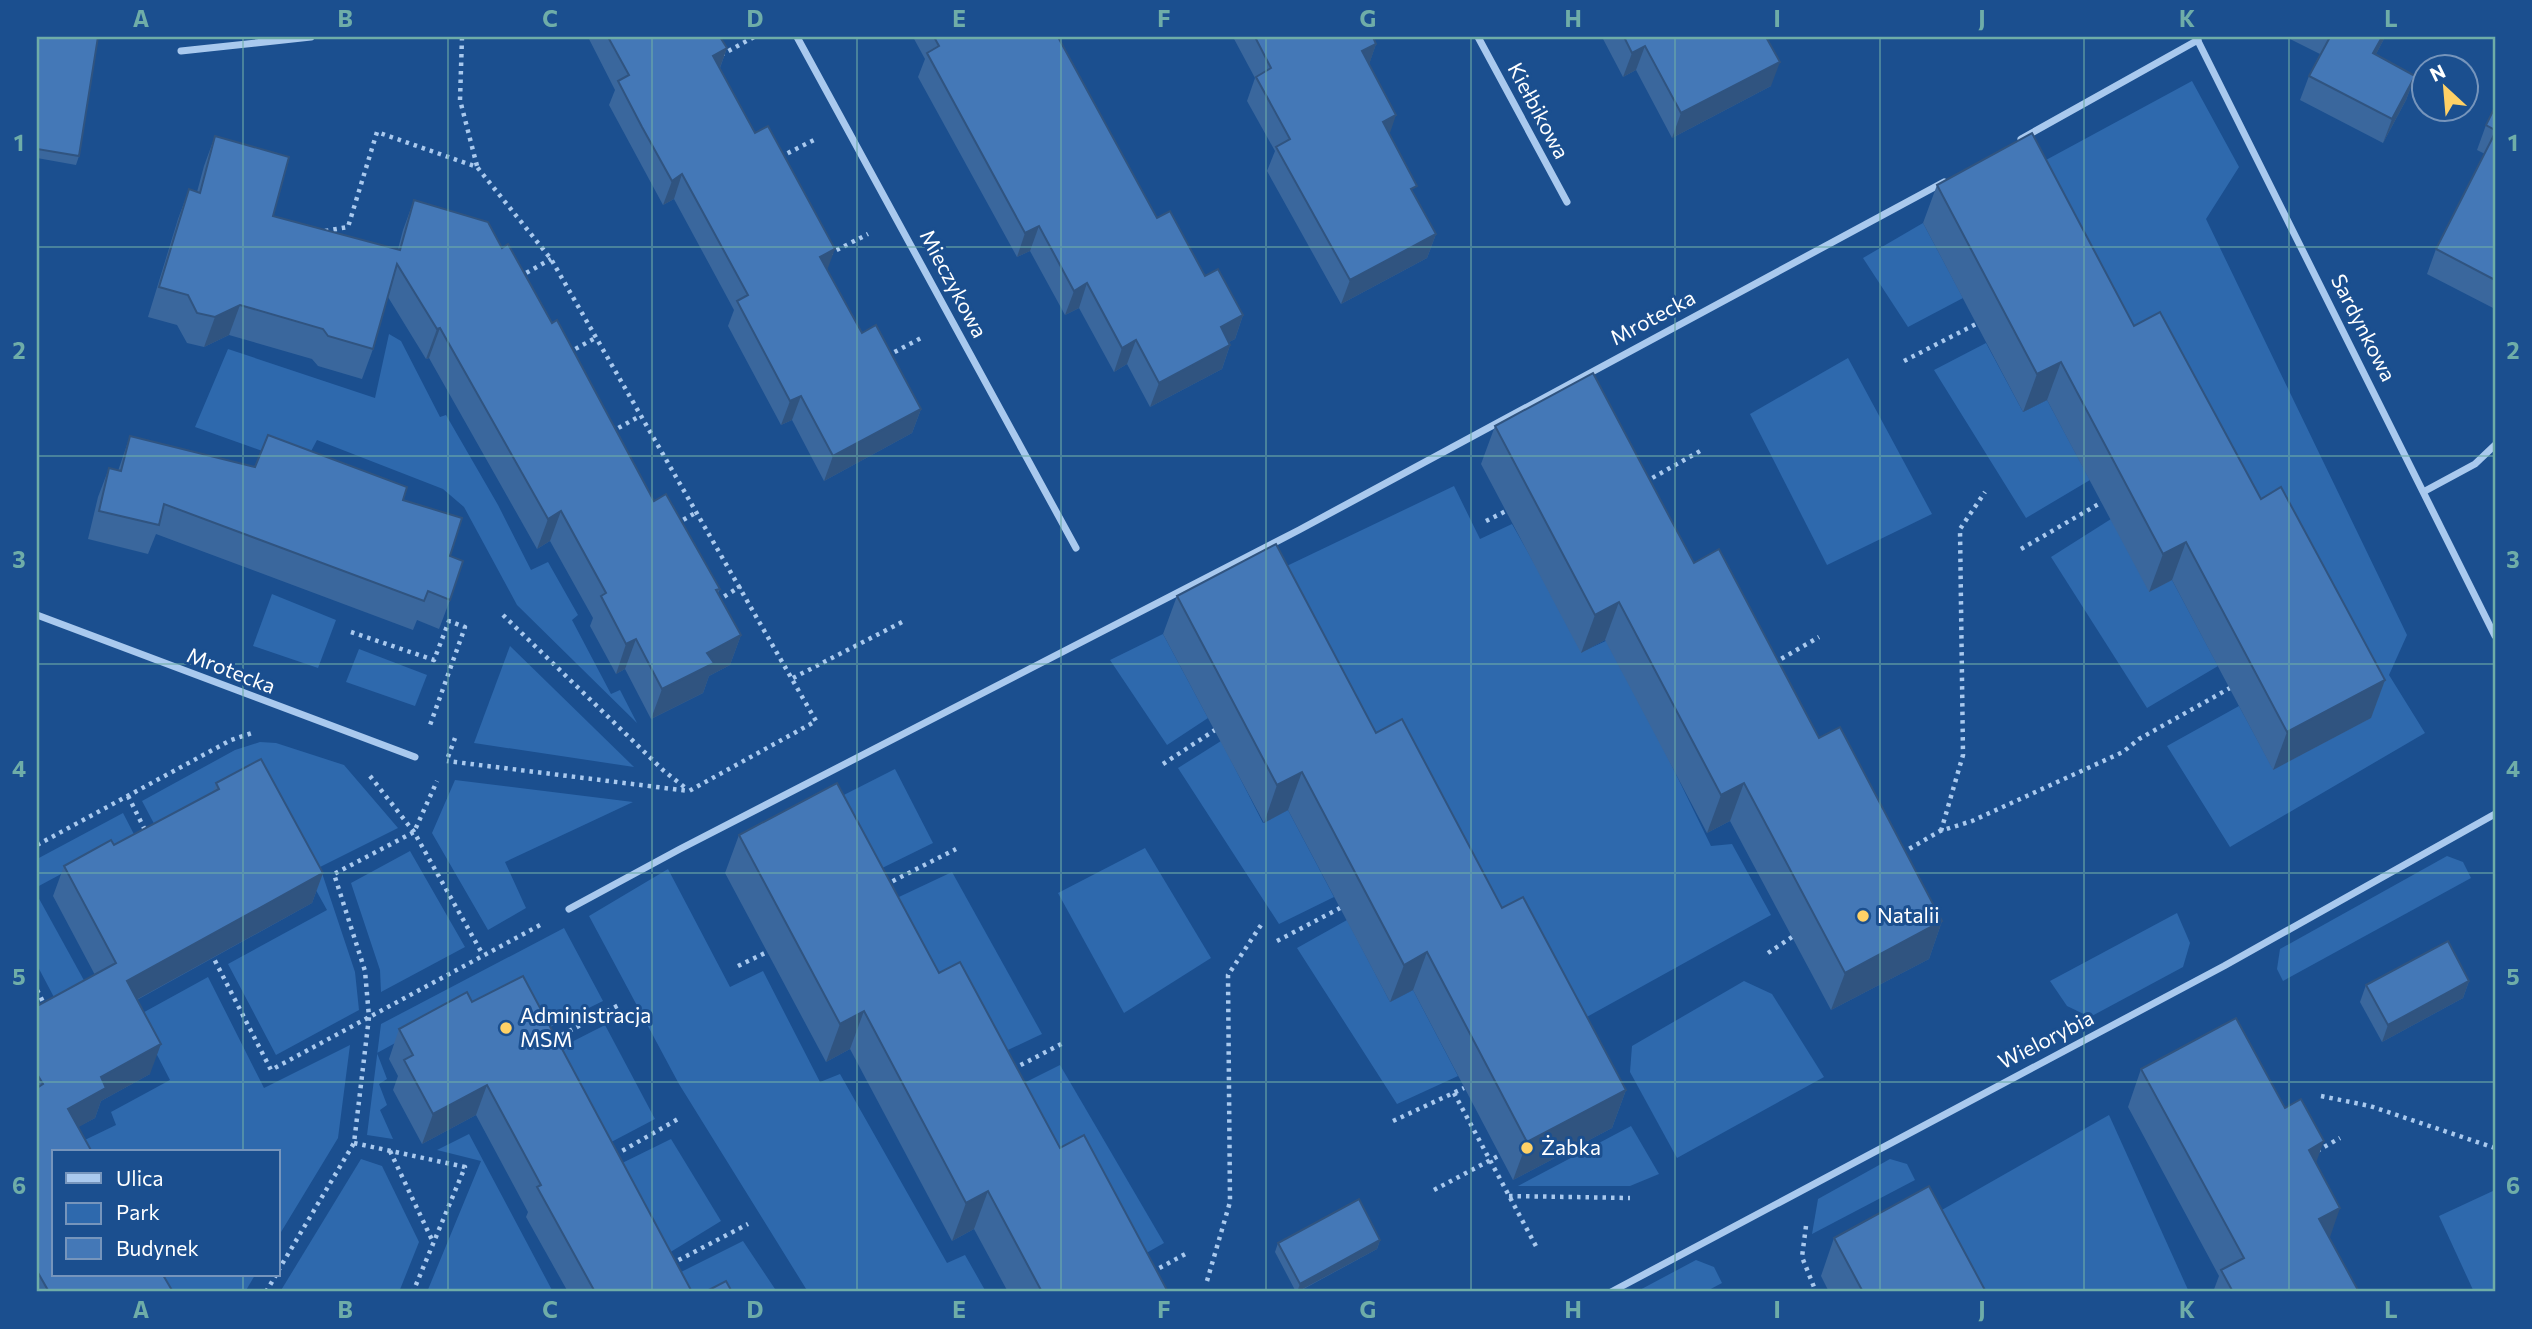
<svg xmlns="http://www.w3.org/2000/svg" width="2532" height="1329" viewBox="0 0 2532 1329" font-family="Commissioner,sans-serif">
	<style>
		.green { fill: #2e69ad }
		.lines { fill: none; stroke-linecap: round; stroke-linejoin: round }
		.path { stroke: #a9c9ee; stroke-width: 4.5; stroke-dasharray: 3.5 5; stroke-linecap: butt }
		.street { stroke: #a9c9ee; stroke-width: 7 }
		.wall { fill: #3a679d }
		.shaded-wall { fill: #305480 }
		.building { fill: #4478b7; stroke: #305480; stroke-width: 2 }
		.grid { fill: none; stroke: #6fada8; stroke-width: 2; stroke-opacity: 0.55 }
		.poi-dot { fill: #ffd166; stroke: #1b4f8f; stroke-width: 2.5 }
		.labels { text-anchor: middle; stroke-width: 6; stroke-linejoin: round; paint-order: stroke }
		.street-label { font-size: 21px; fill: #fff; stroke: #1b4f8f }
		.poi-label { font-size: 21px; fill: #fff; stroke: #1b4f8f; text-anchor: start }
		.neatline { fill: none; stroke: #6fada8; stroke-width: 2.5 }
		.grid-label { font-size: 23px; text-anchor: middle; font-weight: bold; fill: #6fada8 }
	</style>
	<rect width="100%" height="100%" fill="#1b4f8f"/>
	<!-- green -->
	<g class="green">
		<polygon points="2192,81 2239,167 2206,219 2407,635 2389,675 2425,733 2230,847 2167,746 2239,706 2273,769 2371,717 2042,219 2070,205 2046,160"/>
		<polygon points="1923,223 1963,298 1908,327 1863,258"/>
		<polygon points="389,334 401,341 440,417 446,415 498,505 531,570 548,562 578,615 572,620 611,694 620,690 637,723 517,605 464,507 443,489 317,440 308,457 293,462 195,427 228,349 375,398"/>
		<polygon points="1986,343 2023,412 2047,400 2090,480 2026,518 1934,370"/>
		<polygon points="1848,358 1932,514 1827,565 1750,414"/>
		<polygon points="1454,486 1480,539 1512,524 1584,651 1610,639 1711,846 1732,844 1771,915 1565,1029 1350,748 1268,575"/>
		<polygon points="2111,519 2172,580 2218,666 2147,708 2051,557"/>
		<polygon points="272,594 336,620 318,668 253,646"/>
		<polygon points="1163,634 1208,718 1167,745 1110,660"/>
		<polygon points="510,646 634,767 474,743"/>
		<polygon points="359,649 427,675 415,706 346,682"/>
		<polygon points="1221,741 1263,823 1288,810 1334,897 1279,924 1178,768"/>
		<polygon points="260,742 276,743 344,765 398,828 320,867 355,972 359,1010 276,1055 228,964 327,910 253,777 159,833 142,801 235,750"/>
		<polygon points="895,769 933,843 870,874 830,802"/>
		<polygon points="455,780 633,802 505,862 526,908 488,930 432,833"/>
		<polygon points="123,813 139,844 104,851 37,887 37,859"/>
		<polygon points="1145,848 1211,958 1124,1013 1058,893"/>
		<polygon points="410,851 465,947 381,992 380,970 351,883"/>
		<polygon points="2447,856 2463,862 2471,878 2283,981 2277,969 2280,949"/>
		<polygon points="668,869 730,987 763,971 820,1082 840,1074 947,1263 965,1255 986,1292 808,1292 679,1084 589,916"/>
		<polygon points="952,872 1042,1034 995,1056 930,986 884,904"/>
		<polygon points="37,895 86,984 56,1001 37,965"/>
		<polygon points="2177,913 2190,943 2183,967 2090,1017 2067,1006 2050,981"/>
		<polygon points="1347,920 1390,1002 1413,990 1458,1076 1397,1104 1297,948"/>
		<polygon points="564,928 603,1001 542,1031 461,1007 377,1053 387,1079 379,1084 387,1105 380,1110 393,1139 367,1135 381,1024"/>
		<polygon points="208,977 264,1088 350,1045 338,1138 278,1237 278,1152 68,1152 66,1149 116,1125 111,1112 170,1080 137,1016"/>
		<polygon points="1744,981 1772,994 1824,1077 1677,1158 1630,1072 1632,1046"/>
		<polygon points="605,1025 655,1119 598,1149 548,1054"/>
		<polygon points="1060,1065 1164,1243 1134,1260 1050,1162 1010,1090"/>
		<polygon points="2109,1115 2189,1292 1966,1292 1933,1215"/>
		<polygon points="1631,1126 1659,1174 1630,1186 1518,1186"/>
		<polygon points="469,1134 553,1292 427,1292 481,1161 437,1150"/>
		<polygon points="671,1139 721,1221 664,1256 612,1168"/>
		<polygon points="361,1159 382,1166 419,1242 399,1292 280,1292"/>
		<polygon points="1890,1159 1907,1164 1915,1180 1812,1234 1818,1199"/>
		<polygon points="2495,1190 2495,1292 2474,1292 2439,1216"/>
		<polygon points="743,1241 777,1292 675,1292 667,1279"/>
		<polygon points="1696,1260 1714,1267 1722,1283 1705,1292 1636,1292"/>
		<polygon points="153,1275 255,1275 245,1292 162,1292"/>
	</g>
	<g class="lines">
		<!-- path -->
		<g class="path">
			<polyline points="462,37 460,100 477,166"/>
			<polyline points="721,55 754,37"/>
			<polyline points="780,157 816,139"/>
			<polyline points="325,231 348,227 377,132 477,167 551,259 816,721 689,791 447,761"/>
			<polyline points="829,254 868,234"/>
			<polyline points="519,277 551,259"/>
			<polyline points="568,353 597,337"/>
			<polyline points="887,356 923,337"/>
			<polyline points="1904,361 1976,324"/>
			<polyline points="611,432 640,416"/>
			<polyline points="1645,482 1702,450"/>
			<polyline points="1486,521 1506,511"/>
			<polyline points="676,524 697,512"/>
			<polyline points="2021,549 2102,502"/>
			<polyline points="717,601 741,586"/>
			<polyline points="503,615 664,771 688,790"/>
			<polyline points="351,632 434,660 449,621 465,627 429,728"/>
			<polyline points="1774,663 1819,637"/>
			<polyline points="793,678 906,620"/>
			<polyline points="448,757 455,738"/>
			<polyline points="1163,764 1215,730"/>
			<polyline points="370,776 414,832 483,955"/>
			<polyline points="128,796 147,834"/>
			<polyline points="1941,831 1963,755 1960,529 1985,492"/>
			<polyline points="37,845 231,740 255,732"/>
			<polyline points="1902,853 1940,831 1972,821 2123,752 2139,739 2230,688"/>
			<polyline points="885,885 956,849"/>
			<polyline points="1277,941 1340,908"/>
			<polyline points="211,953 271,1070 542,924"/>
			<polyline points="1768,953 1792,937"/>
			<polyline points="738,966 767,952"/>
			<polyline points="37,990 46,1008"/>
			<polyline points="554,1039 619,1005"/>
			<polyline points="1013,1069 1065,1042"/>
			<polyline points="1454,1093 1537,1248"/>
			<polyline points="2321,1096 2370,1106 2495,1148"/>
			<polyline points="1393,1121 1464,1088"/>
			<polyline points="354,1143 465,1167 413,1292"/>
			<polyline points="390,1151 433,1242"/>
			<polyline points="2317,1151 2340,1138"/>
			<polyline points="615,1155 678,1119"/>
			<polyline points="1434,1190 1500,1155"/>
			<polyline points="1509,1196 1630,1198"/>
			<polyline points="1806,1226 1802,1257 1816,1292"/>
			<polyline points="671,1264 748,1224"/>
			<polyline points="278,1271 354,1143 369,1017 365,971 334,874 414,832 437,781"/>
			<polyline points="1152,1272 1189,1252"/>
			<polyline points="1207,1281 1230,1202 1228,975 1263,922"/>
			<polyline points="266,1292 276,1275"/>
		</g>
		<!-- street -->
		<g class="street">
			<polyline points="797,37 1076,548"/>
			<polyline points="1478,37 1567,202"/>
			<polyline points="2196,37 2495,636"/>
			<polyline points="181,51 311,37"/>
			<polyline points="2021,139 2198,40"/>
			<polyline points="2425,491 2475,464 2495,445"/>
			<polyline points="37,615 415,757"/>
			<polyline points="569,909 680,849 1299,530 1944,182"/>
			<polyline points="1611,1292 2224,966 2495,814"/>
		</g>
	</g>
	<!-- wall -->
	<g class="wall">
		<polygon points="37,37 79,156 76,165 37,158"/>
		<polygon points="588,37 720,37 727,48 720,68 827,270 862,333 921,409 912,433 824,481 792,420 781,425 728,326 734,310 674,199 663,205 609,105 615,90"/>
		<polygon points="913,37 1058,37 1157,218 1205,276 1243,315 1235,339 1229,342 1230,345 1222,369 1150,407 1127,364 1114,372 1079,308 1065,315 1030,251 1017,257 918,77 925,59"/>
		<polygon points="1233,37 1373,37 1376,44 1369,64 1389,134 1414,194 1436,234 1427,258 1341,304 1267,171 1275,151 1247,101 1255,78"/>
		<polygon points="1602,37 1766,37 1771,86 1672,138 1636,70 1623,77"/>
		<polygon points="2286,37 2385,37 2376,54 2415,76 2406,100 2383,143 2300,100 2309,76 2320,54"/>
		<polygon points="2495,107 2495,309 2427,274 2436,249 2485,154 2477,150 2486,125"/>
		<polygon points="215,136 273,216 398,249 403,230 414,200 502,248 552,323 654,501 720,589 718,593 741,635 730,665 709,676 703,693 651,719 625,669 616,674 590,626 593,618 550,541 537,549 429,358 426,359 388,297 373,349 362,379 318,366 312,359 229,335 204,347 187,343 177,325 148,317 178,219 189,189 197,192 204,166"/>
		<polygon points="1937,185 2134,326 2261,499 2385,680 2371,718 2273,770 2172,580 2149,592 2047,400 2023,412 1923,223"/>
		<polygon points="1495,426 1694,563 1819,738 1942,921 1929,959 1831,1010 1730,821 1707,833 1605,640 1581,653 1481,464"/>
		<polygon points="130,436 255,467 403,500 450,556 450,600 439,629 417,620 413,630 156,534 148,554 88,539 98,497 109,468 118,471"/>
		<polygon points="1177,596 1376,733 1502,908 1626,1090 1612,1128 1513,1180 1413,990 1390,1002 1288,810 1264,823 1163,634"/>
		<polygon points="216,783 323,873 312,903 137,1000 150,1074 101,1101 95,1118 78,1127 54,1152 173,1292 37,1292 37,1006 95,975 53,896 64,866 114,845 213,792"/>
		<polygon points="739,835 939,973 1060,1148 1168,1292 1008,1292 974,1229 952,1241 850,1049 826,1062 725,873"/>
		<polygon points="2469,981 2463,998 2382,1042 2360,1002 2366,985"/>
		<polygon points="472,1002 692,1292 568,1292 526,1217 528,1212 476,1115 422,1144 393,1090 398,1076 389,1059 399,1029"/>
		<polygon points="2141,1069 2285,1108 2316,1163 2329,1238 2359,1292 2213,1292 2219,1276 2128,1107"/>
		<polygon points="1834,1238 1986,1292 1829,1292 1821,1276"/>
		<polygon points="1380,1240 1377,1249 1298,1292 1296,1292 1275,1252 1278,1243"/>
	</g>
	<!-- shaded-wall -->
	<g class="shaded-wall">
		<polygon points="2382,37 2385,37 2364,77 2373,53"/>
		<polygon points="1376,44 1368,68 1362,51"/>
		<polygon points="1645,46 1636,70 1623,77 1632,53"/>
		<polygon points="727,48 718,73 713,56"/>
		<polygon points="1780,62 1771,86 1672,138 1681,113"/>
		<polygon points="2415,76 2406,100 2383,143 2392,119"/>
		<polygon points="1396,115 1388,139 1383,122"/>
		<polygon points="682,174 674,199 663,205 672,181"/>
		<polygon points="1039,226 1030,251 1017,257 1025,233"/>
		<polygon points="1436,234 1427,258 1341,304 1350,280"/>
		<polygon points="835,249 826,273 820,257"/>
		<polygon points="1087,283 1079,308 1065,315 1074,291"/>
		<polygon points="240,305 229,335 204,347 215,317"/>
		<polygon points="1243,315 1235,339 1212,351 1221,327"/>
		<polygon points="440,328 429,358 426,359 437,329"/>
		<polygon points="1136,340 1127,364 1114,372 1122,348"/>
		<polygon points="1230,345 1222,369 1150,407 1159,383"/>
		<polygon points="2061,362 2047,400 2023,412 2037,374"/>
		<polygon points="801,396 792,420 781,425 790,401"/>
		<polygon points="921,409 912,433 824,481 833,456"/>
		<polygon points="561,511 550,541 537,549 548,519"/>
		<polygon points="2186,542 2172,580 2149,592 2163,554"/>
		<polygon points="1619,602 1605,640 1581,653 1595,615"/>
		<polygon points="741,635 730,665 709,676 703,693 651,719 662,689 707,653"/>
		<polygon points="636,639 625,669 616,674 626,644"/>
		<polygon points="2385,680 2371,718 2273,770 2287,732"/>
		<polygon points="1302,772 1288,810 1264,823 1277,785"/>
		<polygon points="1744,783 1730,821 1707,833 1721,795"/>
		<polygon points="323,873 312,903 116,1011 127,981"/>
		<polygon points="1942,921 1929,959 1831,1010 1845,973"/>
		<polygon points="1427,952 1413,990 1390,1002 1404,965"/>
		<polygon points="2469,981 2463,998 2382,1042 2388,1025"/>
		<polygon points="864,1011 850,1049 826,1062 840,1024"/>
		<polygon points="161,1044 150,1074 101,1101 95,1118 57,1139 68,1109 101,1077"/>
		<polygon points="487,1085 476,1115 422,1144 433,1114"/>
		<polygon points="1626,1090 1612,1128 1513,1180 1527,1142"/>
		<polygon points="2324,1141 2310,1179 2309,1150"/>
		<polygon points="988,1191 974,1229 952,1241 966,1203"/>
		<polygon points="2340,1208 2327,1246 2319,1219"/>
		<polygon points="1380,1240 1377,1249 1297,1292 1300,1284"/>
	</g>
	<!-- building -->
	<g class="building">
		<polygon points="37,37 98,37 79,156 37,149"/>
		<polygon points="608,37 720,37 727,48 713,56 755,133 768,126 835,249 820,257 862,333 876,325 921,409 833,456 801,396 790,401 737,301 748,295 682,174 672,181 642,127 618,81 629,75"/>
		<polygon points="934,37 1058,37 1157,218 1170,211 1205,276 1218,269 1243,315 1221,327 1230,345 1159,383 1136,340 1122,348 1087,283 1074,291 1039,226 1025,233 927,53 939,46"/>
		<polygon points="1255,37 1373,37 1376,44 1362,51 1396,115 1383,122 1417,186 1411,189 1436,234 1350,280 1276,147 1290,139 1256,77 1271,68"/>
		<polygon points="1624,37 1766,37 1780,62 1681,113 1645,46 1632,53"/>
		<polygon points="2330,37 2382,37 2373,53 2415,76 2392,119 2309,76"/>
		<polygon points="2495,107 2495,130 2486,125"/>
		<polygon points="2032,133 2134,326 2160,312 2261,499 2281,487 2385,680 2287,732 2186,542 2163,554 2061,362 2037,374 1937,185"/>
		<polygon points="2495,133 2495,280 2436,249"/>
		<polygon points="215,136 289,157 273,216 400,250 414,200 488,222 502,248 508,244 552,323 557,320 654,501 666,494 720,589 716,590 741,635 707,653 714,663 662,689 636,639 626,644 601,596 606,593 561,511 548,519 440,328 437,329 397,264 373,349 328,336 323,329 240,305 215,317 197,313 188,295 159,287 189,189 200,193"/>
		<polygon points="1593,373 1694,563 1719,549 1819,738 1840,727 1942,921 1845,973 1744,783 1721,795 1619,602 1595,615 1495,426"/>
		<polygon points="268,435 407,487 403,500 462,518 450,556 463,561 450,600 428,591 424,601 164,504 159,525 99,511 109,468 121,471 130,436 255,467"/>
		<polygon points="1276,544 1376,733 1402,719 1502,908 1523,897 1626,1090 1527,1142 1427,952 1404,965 1302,772 1277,785 1177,596"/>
		<polygon points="261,759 323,873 127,981 161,1044 101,1077 106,1088 68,1109 92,1152 54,1152 54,1275 163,1275 173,1292 49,1292 37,1271 37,1088 43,1084 37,1074 37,1006 116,963 64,866 111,840 114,845 219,789 216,783"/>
		<polygon points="837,783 939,973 960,962 1060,1148 1084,1135 1168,1292 1042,1292 988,1191 966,1203 864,1011 840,1024 739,835"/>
		<polygon points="2448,941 2469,981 2388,1025 2366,985"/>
		<polygon points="523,976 692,1292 595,1292 537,1187 541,1185 487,1085 433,1114 404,1060 413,1055 399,1029 467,992 472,1002"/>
		<polygon points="2236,1018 2285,1108 2301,1099 2324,1141 2309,1150 2340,1208 2319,1219 2359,1292 2233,1292 2221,1270 2244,1258 2141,1069"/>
		<polygon points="1929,1186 1986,1292 1863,1292 1834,1238"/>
		<polygon points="1359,1199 1380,1240 1300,1284 1278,1243"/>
		<polygon points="726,1281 732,1292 705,1292"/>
	</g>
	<!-- grid -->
	<path class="grid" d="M243,37V1152M448,37V1292M652,37V1292M857,37V1292M1061,37V1292M1266,37V1292M1471,37V1292M1675,37V1292M1880,37V1292M2084,37V1292M2289,37V1292M37,247H2495M37,456H2495M37,664H2495M37,873H2495M37,1082H2495M243,1275V1292"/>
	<!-- markers -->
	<g class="poi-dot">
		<circle cx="1863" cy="916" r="7"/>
		<circle cx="506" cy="1028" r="7"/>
		<circle cx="1527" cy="1148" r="7"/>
	</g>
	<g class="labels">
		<!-- street labels -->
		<g class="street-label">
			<text transform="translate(1538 111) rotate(62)" y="7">Kiełbikowa</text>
			<text transform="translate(953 284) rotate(62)" y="7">Mieczykowa</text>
			<text transform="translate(1653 318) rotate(-28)" y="7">Mrotecka</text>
			<text transform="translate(2363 328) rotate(63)" y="7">Sardynkowa</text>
			<text transform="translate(231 671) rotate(21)" y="7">Mrotecka</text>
			<text transform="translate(2046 1040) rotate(-27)" y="7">Wielorybia</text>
		</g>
		<!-- poi labels -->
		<g class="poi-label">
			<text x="1877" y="923">Natalii</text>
			<text x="520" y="1023">Administracja<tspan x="520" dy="24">MSM</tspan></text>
			<text x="1541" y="1155">Żabka</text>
		</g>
	</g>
	<!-- border -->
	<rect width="2532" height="1329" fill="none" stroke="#1b4f8f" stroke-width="77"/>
	<!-- legend -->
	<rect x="52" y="1150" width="228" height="126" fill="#1b4f8f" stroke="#7695bc" stroke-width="2"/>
	<rect x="66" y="1173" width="35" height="10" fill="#a9c9ee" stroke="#7695bc" stroke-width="2"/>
	<text x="116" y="1186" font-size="21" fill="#ffffff">Ulica</text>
	<rect x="66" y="1203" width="35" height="21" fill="#2e69ad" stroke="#7695bc" stroke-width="2"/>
	<text x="116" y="1220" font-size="21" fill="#ffffff">Park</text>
	<rect x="66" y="1238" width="35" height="21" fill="#4478b7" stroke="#7695bc" stroke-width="2"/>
	<text x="116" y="1256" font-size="21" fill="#ffffff">Budynek</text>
	<!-- north arrow -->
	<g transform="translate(2445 88) rotate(334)"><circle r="33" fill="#1b4f8f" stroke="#7695bc" stroke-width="2"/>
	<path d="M0-5L12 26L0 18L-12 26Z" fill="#ffd166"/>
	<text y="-10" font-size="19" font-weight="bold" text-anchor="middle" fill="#ffffff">N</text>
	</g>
	<rect x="38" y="38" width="2456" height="1252" class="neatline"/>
	<g class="grid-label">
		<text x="141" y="27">A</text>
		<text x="345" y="27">B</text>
		<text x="550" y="27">C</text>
		<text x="755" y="27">D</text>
		<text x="959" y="27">E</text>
		<text x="1164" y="27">F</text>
		<text x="1368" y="27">G</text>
		<text x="1573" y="27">H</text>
		<text x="1777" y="27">I</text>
		<text x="1982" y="27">J</text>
		<text x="2187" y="27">K</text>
		<text x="2391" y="27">L</text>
		<text x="19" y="151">1</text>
		<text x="2513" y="151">1</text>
		<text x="19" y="359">2</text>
		<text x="2513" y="359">2</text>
		<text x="19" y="568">3</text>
		<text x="2513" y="568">3</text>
		<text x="19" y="777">4</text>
		<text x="2513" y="777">4</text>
		<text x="19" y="985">5</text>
		<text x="2513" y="985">5</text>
		<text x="19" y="1194">6</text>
		<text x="2513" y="1194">6</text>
		<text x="141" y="1318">A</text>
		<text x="345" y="1318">B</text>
		<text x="550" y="1318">C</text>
		<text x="755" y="1318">D</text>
		<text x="959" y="1318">E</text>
		<text x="1164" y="1318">F</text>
		<text x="1368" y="1318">G</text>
		<text x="1573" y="1318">H</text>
		<text x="1777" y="1318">I</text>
		<text x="1982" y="1318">J</text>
		<text x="2187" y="1318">K</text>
		<text x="2391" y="1318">L</text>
	</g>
</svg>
